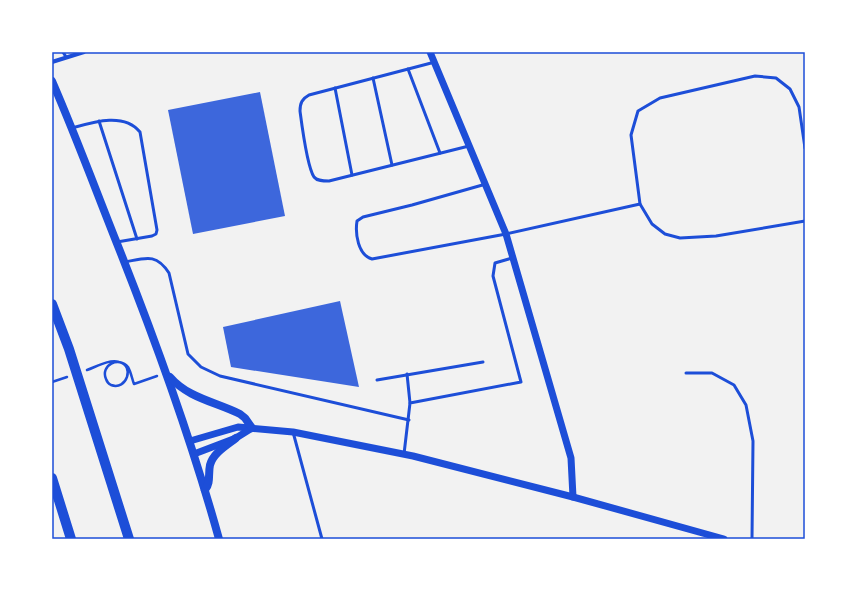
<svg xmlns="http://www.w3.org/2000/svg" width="857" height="591" viewBox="0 0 857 591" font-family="'Nunito Sans',sans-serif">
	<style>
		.building { fill: #3d67dc }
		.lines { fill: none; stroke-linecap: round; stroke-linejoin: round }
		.path { stroke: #1d4ed8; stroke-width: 2.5 }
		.service { stroke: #1d4ed8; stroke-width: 3 }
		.minor { stroke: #1d4ed8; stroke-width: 4 }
		.tertiary { stroke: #1d4ed8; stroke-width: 7 }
		.secondary { stroke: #1d4ed8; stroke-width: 8 }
		.trunk { stroke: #1d4ed8; stroke-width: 10 }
		.neatline { fill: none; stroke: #1d4ed8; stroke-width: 1.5 }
	</style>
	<rect width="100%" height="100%" fill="#f2f2f2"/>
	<!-- building -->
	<g class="building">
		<polygon points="260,92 285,216 193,234 168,110"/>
		<polygon points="340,301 359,387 231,367 223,327"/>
	</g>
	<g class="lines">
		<!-- path -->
		<g class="path">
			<path d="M87,370C96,367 109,359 119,362C135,365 127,391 111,385C109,384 107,382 106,379C100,365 119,356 128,367C131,372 132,379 134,384L157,376"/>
			<polyline points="52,382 67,377"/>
		</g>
		<!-- service -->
		<g class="service">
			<polyline points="63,52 66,57"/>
			<path d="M435,62L309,95C302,99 300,103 300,111C302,126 307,166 314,177C317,181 323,181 329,181L469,146"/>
			<polyline points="408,69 440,153"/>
			<polyline points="373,78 392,165"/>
			<polyline points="335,88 352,175"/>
			<polyline points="99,121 137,239"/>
			<path d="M72,128C93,122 124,112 140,132L157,230L156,234L152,236L117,242"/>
			<polyline points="805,148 799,107 790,89 776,78 755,76 660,98 638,111 631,135 640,204 652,224 665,234 680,238 716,236 805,221"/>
			<path d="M486,184L412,205L363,217L357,221C355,234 358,255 372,259L506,234L640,204"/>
			<path d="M125,262C146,258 156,253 169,273L188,354L201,367L220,376L409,420"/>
			<polyline points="686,373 712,373 734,385 746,405 753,441 752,539"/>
			<polyline points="407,374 410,403"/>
			<polyline points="377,380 483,362"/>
			<polyline points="293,432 322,539"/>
			<polyline points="404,454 410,403 521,382 493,276 495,263 512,258"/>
		</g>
		<!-- minor -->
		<polyline class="minor" points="52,62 84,52"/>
		<!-- tertiary -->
		<g class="tertiary">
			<polyline points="430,52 506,234 571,458 573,497"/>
			<polyline points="190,441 238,427 293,432 413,456 573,497 724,539"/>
			<polyline points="194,454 236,438 252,428"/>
		</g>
		<!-- secondary -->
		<g class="secondary">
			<path d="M52,81C75,134 95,188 116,241C155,339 191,438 219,539"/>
			<path d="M170,377C188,398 216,402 240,414L245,418L252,428"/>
			<path d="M205,490C211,483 208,474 210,465C213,453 227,445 236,438"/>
		</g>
		<!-- trunk -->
		<g class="trunk">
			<polyline points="52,304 69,349 129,539"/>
			<polyline points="52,478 71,539"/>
		</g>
	</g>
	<!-- border -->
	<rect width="857" height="591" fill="none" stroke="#ffffff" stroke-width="106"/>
	<rect x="53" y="53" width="751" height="485" class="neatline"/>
</svg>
